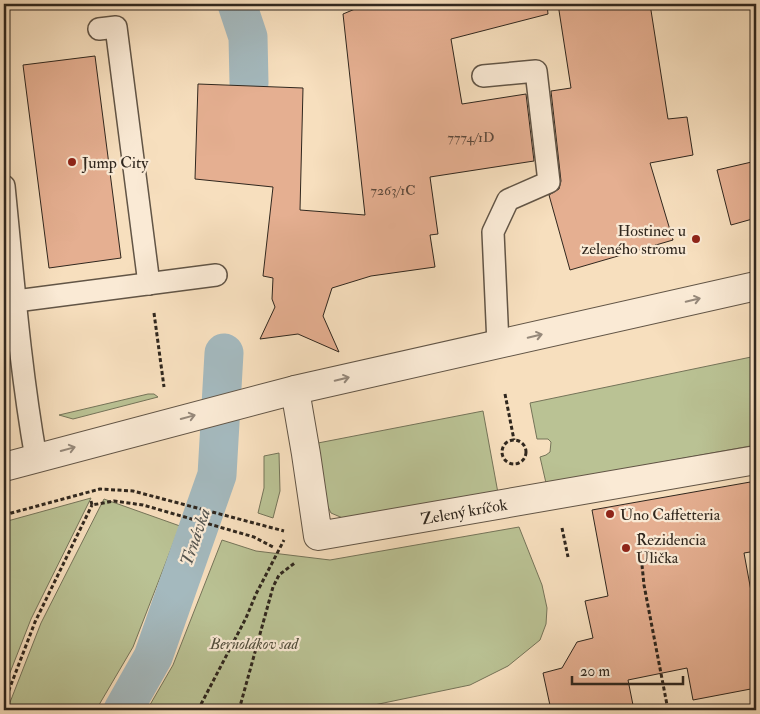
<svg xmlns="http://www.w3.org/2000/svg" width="760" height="714" viewBox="0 0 760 714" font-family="'IM FELL Double Pica',serif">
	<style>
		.green { fill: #bac294; stroke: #757459 }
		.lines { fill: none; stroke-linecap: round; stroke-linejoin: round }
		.canal { stroke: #a4b9be; stroke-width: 39 }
		.building { fill: #e5af91; stroke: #30271e }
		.service-casing { stroke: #625546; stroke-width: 24 }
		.minor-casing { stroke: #625546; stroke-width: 30 }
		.tertiary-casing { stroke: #625546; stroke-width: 30 }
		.path { stroke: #30271e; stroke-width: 3; stroke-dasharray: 4 2.5; stroke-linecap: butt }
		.service { stroke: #faead5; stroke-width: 21 }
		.minor { stroke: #faead5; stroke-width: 28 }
		.tertiary { stroke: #faead5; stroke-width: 28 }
		.oneway { stroke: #95887a }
		.poi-dot { fill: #8f2418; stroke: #faead5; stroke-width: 2 }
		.labels { text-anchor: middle; stroke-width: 4.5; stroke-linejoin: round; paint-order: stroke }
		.number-label { font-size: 14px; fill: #5d493b }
		.poi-label { font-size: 16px; fill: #30271e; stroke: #faead5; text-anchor: start }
		.street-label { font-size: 16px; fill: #30271e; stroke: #faead5 }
		.park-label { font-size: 16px; font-style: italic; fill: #524e3c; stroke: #faead5 }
		.water-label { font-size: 18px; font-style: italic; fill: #53534e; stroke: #faead5 }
	</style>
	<rect width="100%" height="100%" fill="#f7dfbe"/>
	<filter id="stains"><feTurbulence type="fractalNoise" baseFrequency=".004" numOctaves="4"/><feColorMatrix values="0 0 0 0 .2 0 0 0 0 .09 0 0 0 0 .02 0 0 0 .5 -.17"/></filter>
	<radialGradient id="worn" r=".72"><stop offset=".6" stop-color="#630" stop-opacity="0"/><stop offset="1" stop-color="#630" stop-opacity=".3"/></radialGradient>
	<!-- green -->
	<g class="green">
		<polygon points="756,356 756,445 546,483 540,457 546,455 550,452 551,442 548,439 537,439 530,403"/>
		<polygon points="148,394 154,394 158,397 73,419 59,415"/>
		<polygon points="483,411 498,493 345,519 331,513 325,501 318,443"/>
		<polygon points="279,453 280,491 273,518 258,513 264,488 264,456"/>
		<polygon points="91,498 31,619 4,688 4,522"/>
		<polygon points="104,499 180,526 133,647 96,710 7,710 41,623"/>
		<polygon points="519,527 542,585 547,608 546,624 540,640 508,666 470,685 350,710 147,710 173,665 222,540 256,551 330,560"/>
	</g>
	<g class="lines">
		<!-- canal -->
		<g class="canal">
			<polyline points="237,4 248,37 249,83"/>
			<polyline points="123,710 153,657 217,475 224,353"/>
		</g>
	</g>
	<!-- building -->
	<g class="building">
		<polygon points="367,4 547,4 548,14 451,39 462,104 526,94 534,161 430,177 438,234 430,235 435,267 371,276 332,288 323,316 339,352 298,334 260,339 275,307 272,299 273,278 263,276 273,187 195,179 198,84 303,88 300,210 365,215 343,14"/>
		<polygon points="558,4 650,4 668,119 687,117 693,155 650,163 673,240 570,270 549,195 559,189 561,181 551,91 571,88"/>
		<polygon points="95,56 121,258 49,268 23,65"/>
		<polygon points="756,161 756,218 731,225 717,170"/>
		<polygon points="756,481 756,551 744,553 756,618 756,688 693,700 687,668 628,680 634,710 551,710 543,673 562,668 577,642 593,638 585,601 608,596 592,510"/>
	</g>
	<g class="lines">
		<!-- service casing -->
		<g class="service-casing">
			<g id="service">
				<polyline points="99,29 116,27 149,284"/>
				<polyline points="483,76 536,71 549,182 508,200 493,232 498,344"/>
				<path d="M4,186C13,276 20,368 36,458"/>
				<polyline points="16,301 216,275"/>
			</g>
		</g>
		<!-- minor casing -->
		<g class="minor-casing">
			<polyline id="minor" points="295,390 306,454 318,536 756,460"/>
		</g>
		<!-- tertiary casing -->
		<g class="tertiary-casing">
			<polyline id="tertiary" points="4,467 295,390 756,286"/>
		</g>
		<!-- path -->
		<g class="path">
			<polyline points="154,313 164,387"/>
			<polyline points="505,394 514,440"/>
			<circle cx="514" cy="452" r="12"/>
			<polyline points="91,501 92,505 114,501 143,505 254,537 273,547"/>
			<polyline points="4,515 100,489 133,491 284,531"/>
			<polyline points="562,528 568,557"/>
			<polyline points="642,565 644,585 668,710"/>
			<polyline points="4,703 35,622 92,505"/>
			<polyline points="198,710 246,618 256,594 284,540"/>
			<polyline points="239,710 273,587 279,575 296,562"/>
		</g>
		<!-- service -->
		<use href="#service" class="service"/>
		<!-- minor -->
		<use href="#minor" class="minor"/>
		<!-- tertiary -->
		<use href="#tertiary" class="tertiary"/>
	</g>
	<!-- one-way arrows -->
	<defs><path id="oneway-shaft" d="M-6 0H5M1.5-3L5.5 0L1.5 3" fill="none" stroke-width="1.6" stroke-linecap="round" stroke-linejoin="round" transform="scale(1.25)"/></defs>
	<g class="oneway">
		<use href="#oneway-shaft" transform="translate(693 300) rotate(-13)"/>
		<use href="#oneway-shaft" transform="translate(535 336) rotate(-13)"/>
		<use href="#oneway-shaft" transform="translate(342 379) rotate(-13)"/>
		<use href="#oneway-shaft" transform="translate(188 417) rotate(-15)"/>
		<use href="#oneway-shaft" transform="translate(68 449) rotate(-15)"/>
	</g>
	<!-- markers -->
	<g class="poi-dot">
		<circle cx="72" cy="162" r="5"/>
		<circle cx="696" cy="239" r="5"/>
		<circle cx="610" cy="514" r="5"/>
		<circle cx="626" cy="548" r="5"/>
	</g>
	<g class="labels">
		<!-- number labels -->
		<g class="number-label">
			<text x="471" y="142">7774/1D</text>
			<text x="393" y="195">7263/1C</text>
		</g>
		<!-- poi labels -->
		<g class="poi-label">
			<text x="82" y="168">Jump City</text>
			<text x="686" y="236" text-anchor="end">Hostinec u<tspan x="686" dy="18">zeleného stromu</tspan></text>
			<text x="620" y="520">Uno Caffetteria</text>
			<text x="636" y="545">Rezidencia<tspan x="636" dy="18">Ulička</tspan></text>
		</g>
		<!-- street labels -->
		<g class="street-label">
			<text transform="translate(464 511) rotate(-10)" y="6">Zelený kríčok</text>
		</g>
		<!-- park labels -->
		<g class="park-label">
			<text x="254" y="649">Bernolákov sad</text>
		</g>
		<!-- water labels -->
		<g class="water-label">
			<text transform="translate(195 537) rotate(-71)" y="6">Trnávka</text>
		</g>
	</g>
	<!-- margin -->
	<rect width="760" height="714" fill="none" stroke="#f7dfbe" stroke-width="20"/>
	<rect x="5" y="5" width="750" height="704" fill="none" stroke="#30271e" stroke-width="2.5"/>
	<rect x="10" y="10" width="740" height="694" fill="none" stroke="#30271e"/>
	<!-- scale -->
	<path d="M572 676v8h111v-8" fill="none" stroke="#30271e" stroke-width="2.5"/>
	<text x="580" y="676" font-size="15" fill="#30271e" stroke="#faead5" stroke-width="4" paint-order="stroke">20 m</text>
	<rect width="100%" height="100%" filter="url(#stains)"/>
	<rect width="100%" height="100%" fill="url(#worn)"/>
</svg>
